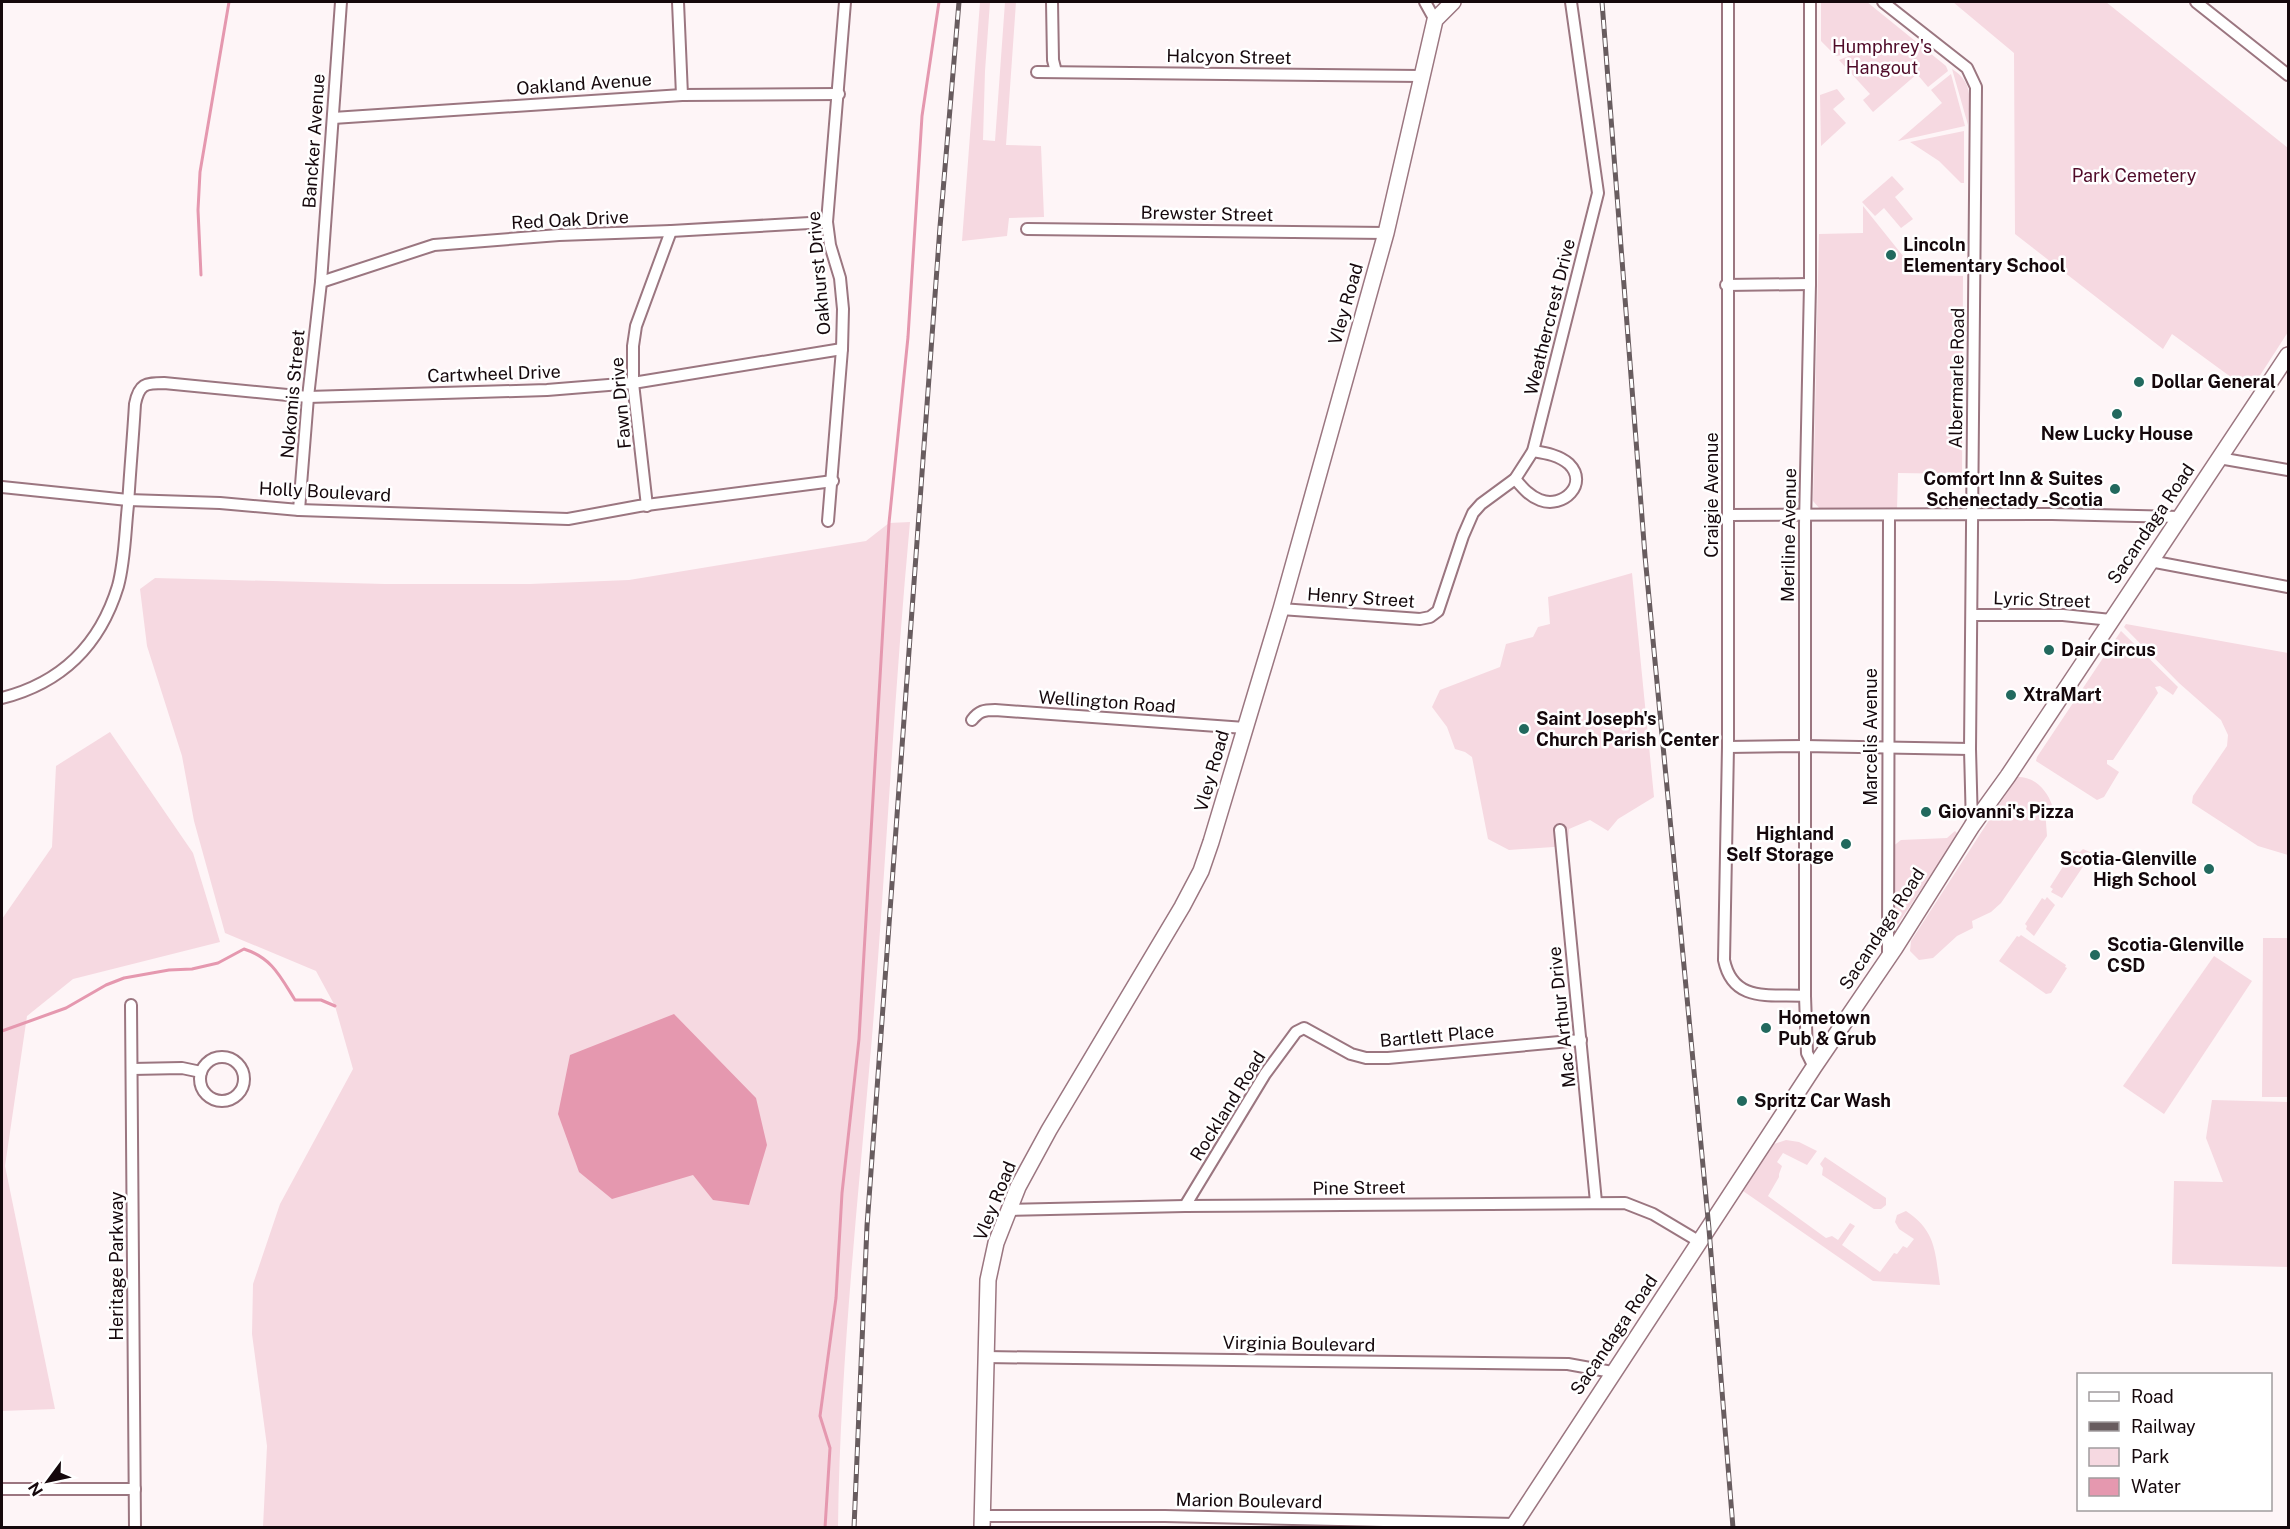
<svg xmlns="http://www.w3.org/2000/svg" width="2290" height="1529" viewBox="0 0 2290 1529" font-family="'Public Sans',sans-serif">
	<style>
		.green { fill: #f6d9e1 }
		.water { fill: #e598af }
		.lines { fill: none; stroke-linecap: round; stroke-linejoin: round }
		.stream { stroke: #e598af; stroke-width: 3 }
		.street-casing { stroke: #9b7680; stroke-width: 14 }
		.secondary-casing { stroke: #9b7680; stroke-width: 18 }
		.street { stroke: #fff; stroke-width: 10 }
		.secondary { stroke: #fff; stroke-width: 15 }
		.rail-casing { stroke: #685c5f; stroke-width: 5 }
		.rail { stroke: #fff; stroke-width: 3; stroke-dasharray: 9; stroke-linecap: butt }
		.poi-dot { fill: #22695e; stroke: #fff; stroke-width: 2 }
		.labels { text-anchor: middle; stroke-width: 5; stroke-linejoin: round; paint-order: stroke }
		.park-label { font-size: 18px; fill: #500c29; stroke: #fff }
		.street-label { font-size: 18px; fill: #15080c; stroke: #fff }
		.poi-label { font-size: 18px; font-weight: bold; fill: #15080c; stroke: #fff; text-anchor: start }
	</style>
	<rect width="100%" height="100%" fill="#fef5f7"/>
	<!-- green -->
	<g class="green">
		<polygon points="980,2 990,2 985,71 983,140 995,141 1005,2 1016,2 1006,145 1041,146 1044,217 1009,218 1007,236 962,241"/>
		<polygon points="1821,2 1867,2 1946,66 1948,71 1928,87 1917,74 1873,112 1863,100 1870,94 1839,60 1851,55 1849,54 1836,56 1821,41"/>
		<polygon points="1953,2 2106,2 2288,148 2288,332 2250,391 2172,334 2163,349 2015,234 2014,53"/>
		<path d="M1952,69C1975,83 1969,102 1968,125Z"/>
		<polygon points="1951,74 1965,126 1898,141 1942,103 1931,90"/>
		<polygon points="1837,89 1845,99 1833,109 1846,123 1821,146 1820,95"/>
		<polygon points="1964,131 1964,183 1961,183 1939,161 1910,142"/>
		<polygon points="1892,176 1904,189 1895,197 1913,219 1901,228 1884,208 1875,216 1862,202"/>
		<polygon points="1863,206 1911,266 1911,275 1963,276 1962,474 1898,473 1897,510 1820,509 1813,501 1819,234 1863,233"/>
		<path d="M910,522C894,694 886,866 872,1037C858,1201 840,1364 838,1527H263L267,1446L252,1334L253,1284L280,1204L353,1069L335,1006L316,971L225,933L194,821L182,756L147,646L140,589L155,578L385,584H530L629,580L866,541L889,523Z"/>
		<polygon points="1632,573 1654,797 1618,819 1608,831 1590,820 1569,829 1568,846 1509,850 1488,839 1472,757 1465,752 1455,749 1447,727 1432,707 1440,690 1500,667 1506,644 1533,637 1538,627 1550,624 1548,597"/>
		<polygon points="2126,624 2288,653 2288,855 2258,846 2192,803 2193,796 2227,746 2228,735 2221,720 2179,683 2124,627"/>
		<polygon points="2121,631 2178,687 2173,695 2160,686 2155,687 2158,693 2113,760 2107,760 2107,764 2119,772 2104,797 2097,800 2036,761 2037,757"/>
		<polygon points="110,732 193,853 220,942 73,979 27,1016 5,1166 55,1409 2,1411 2,919 52,847 56,766"/>
		<path d="M2017,777C2034,776 2047,790 2052,805L2045,809L2047,836L2001,903L1991,912L1972,921L1973,928L1957,936L1933,958L1919,960L1910,951L1911,941Z"/>
		<polygon points="1955,831 1958,834 1898,924 1894,925 1892,847 1901,840 1947,838"/>
		<polygon points="2083,849 2092,853 2062,898 2051,892 2053,889 2050,887 2073,851 2080,852"/>
		<polygon points="2047,897 2055,905 2034,936 2026,929 2027,926 2025,924 2042,898 2045,900"/>
		<polygon points="2021,935 2066,965 2065,967 2067,968 2051,993 2046,994 1999,961 2017,936 2019,937"/>
		<polygon points="2263,938 2288,938 2288,1097 2262,1097"/>
		<polygon points="2214,956 2252,981 2164,1114 2123,1086"/>
		<polygon points="2212,1100 2288,1102 2288,1267 2172,1264 2174,1181 2223,1182 2206,1138"/>
		<path d="M1786,1140L1799,1142L1817,1151L1807,1165L1783,1153L1777,1162L1782,1166L1779,1174V1177L1768,1196L1826,1238L1832,1236L1838,1240L1850,1223L1855,1226L1842,1245L1880,1272L1894,1253L1897,1254L1903,1246L1907,1248L1914,1239L1899,1229L1895,1222L1897,1215L1906,1211C1936,1231 1935,1251 1940,1285L1873,1281L1743,1191L1774,1144Z"/>
		<polygon points="1825,1157 1886,1198 1886,1205 1881,1209 1874,1209 1822,1175 1823,1168 1820,1164"/>
	</g>
	<!-- water -->
	<polygon class="water" points="674,1014 756,1098 767,1145 749,1205 713,1200 693,1175 612,1199 579,1172 558,1114 570,1055"/>
	<g class="lines">
		<!-- stream -->
		<g class="stream">
			<polyline points="201,275 198,210 200,172 229,2"/>
			<path d="M2,1031L66,1008L106,985L124,978L169,970L192,969L218,963L244,949C272,958 280,976 295,1000H321L335,1006"/>
			<polyline points="825,1528 830,1448 820,1416 836,1298 842,1193 859,1039 889,523 908,337 922,116 939,2"/>
		</g>
		<!-- street casing -->
		<g class="street-casing">
			<g id="street">
				<polyline points="678,2 682,95"/>
				<polyline points="1052,2 1053,60 1056,72"/>
				<polyline points="1425,2 1435,20"/>
				<path d="M1728,2V747L1724,960C1733,1003 1769,994 1805,996"/>
				<polyline points="1810,2 1810,284 1805,524 1805,996 1807,1053 1814,1067"/>
				<polyline points="1883,2 1967,68 1976,87 1970,749 1972,826"/>
				<polyline points="2196,2 2288,75"/>
				<polyline points="1037,72 1421,76"/>
				<polyline points="333,118 682,95 839,94"/>
				<polyline points="1027,229 1386,233"/>
				<polyline points="321,282 434,245 559,235 671,231 827,222"/>
				<polyline points="1726,285 1810,284"/>
				<polyline points="2219,458 2288,470"/>
				<path d="M1515,479C1522,487 1529,496 1540,500C1563,509 1589,484 1569,464C1559,455 1545,453 1533,451"/>
				<polyline points="2,487 128,500 220,503 299,510 568,519 639,506 833,481"/>
				<polyline points="647,506 633,383 633,346 636,326 671,231"/>
				<polyline points="299,510 308,397 321,282 341,2"/>
				<polyline points="1729,515 2052,514 2180,517"/>
				<polyline points="828,521 842,349 843,309 840,278 830,245 827,222 845,2"/>
				<polyline points="2150,561 2288,587"/>
				<polyline points="1281,609 1420,619 1430,617 1438,611 1463,536 1473,513 1481,504 1515,479 1533,451 1598,193 1571,2"/>
				<polyline points="1972,615 2063,615 2111,620"/>
				<path d="M2,698C61,683 100,645 118,586C125,560 125,532 128,505C130,471 133,438 135,404C139,384 145,383 164,383L308,397L547,390L633,383L842,349"/>
				<path d="M972,720C979,711 984,710 995,710L1245,728"/>
				<polyline points="1728,747 1804,746 1970,749"/>
				<polyline points="1560,830 1596,1202"/>
				<polyline points="1888,958 1889,515"/>
				<polyline points="131,1005 135,1528"/>
				<circle cx="222" cy="1079" r="22"/>
				<polyline points="132,1069 182,1068 201,1072"/>
				<polyline points="1185,1206 1265,1074 1296,1032 1304,1028 1351,1054 1366,1058 1388,1058 1581,1040"/>
				<polyline points="1009,1210 1185,1206 1625,1203 1653,1214 1700,1242"/>
				<polyline points="985,1357 1568,1364 1612,1372"/>
				<polyline points="2,1489 135,1489"/>
				<polyline points="983,1516 1165,1516 1515,1524"/>
			</g>
		</g>
		<!-- secondary casing -->
		<g class="secondary-casing">
			<g id="secondary">
				<polyline points="982,1528 988,1280 996,1243 1018,1187 1049,1130 1182,907 1201,871 1211,842 1281,609 1386,233 1435,20 1453,2"/>
				<polyline points="1512,1528 1814,1067 1895,948 1972,826 2008,776 2288,355"/>
			</g>
		</g>
		<!-- street -->
		<use href="#street" class="street"/>
		<!-- secondary -->
		<use href="#secondary" class="secondary"/>
		<!-- rail casing -->
		<g class="rail-casing">
			<g id="rail">
				<polyline points="1602,2 1645,556 1709,1229 1733,1528"/>
				<polyline points="854,1528 867,1226 940,227 959,2"/>
			</g>
		</g>
		<!-- rail -->
		<use href="#rail" class="rail"/>
	</g>
	<!-- markers -->
	<g class="poi-dot">
		<circle cx="1891" cy="255" r="6"/>
		<circle cx="2139" cy="382" r="6"/>
		<circle cx="2117" cy="414" r="6"/>
		<circle cx="2115" cy="489" r="6"/>
		<circle cx="2049" cy="650" r="6"/>
		<circle cx="2011" cy="695" r="6"/>
		<circle cx="1524" cy="729" r="6"/>
		<circle cx="1926" cy="812" r="6"/>
		<circle cx="1846" cy="844" r="6"/>
		<circle cx="2209" cy="869" r="6"/>
		<circle cx="2095" cy="955" r="6"/>
		<circle cx="1766" cy="1028" r="6"/>
		<circle cx="1742" cy="1101" r="6"/>
	</g>
	<g class="labels">
		<!-- park labels -->
		<g class="park-label">
			<text x="1882" y="53">Humphrey's<tspan x="1882" dy="21">Hangout</tspan></text>
			<text x="2134" y="182">Park Cemetery</text>
		</g>
		<!-- street labels -->
		<g class="street-label">
			<text transform="translate(1229 57) rotate(1)" y="6">Halcyon Street</text>
			<text transform="translate(584 84) rotate(-4)" y="6">Oakland Avenue</text>
			<text transform="translate(314 141) rotate(-86)" y="6">Bancker Avenue</text>
			<text transform="translate(1207 214) rotate(1)" y="6">Brewster Street</text>
			<text transform="translate(570 220) rotate(-3)" y="6">Red Oak Drive</text>
			<text transform="translate(819 273) rotate(-95)" y="6">Oakhurst Drive</text>
			<text transform="translate(1346 304) rotate(-74)" y="6">Vley Road</text>
			<text transform="translate(1550 317) rotate(-76)" y="6">Weathercrest Drive</text>
			<text transform="translate(494 374) rotate(-2)" y="6">Cartwheel Drive</text>
			<text transform="translate(1957 378) rotate(-89)" y="6">Albermarle Road</text>
			<text transform="translate(293 394) rotate(-85)" y="6">Nokomis Street</text>
			<text transform="translate(621 403) rotate(-95)" y="6">Fawn Drive</text>
			<text transform="translate(325 492) rotate(3)" y="6">Holly Boulevard</text>
			<text transform="translate(1712 495) rotate(-90)" y="6">Craigie Avenue</text>
			<text transform="translate(2151 524) rotate(-56)" y="6">Sacandaga Road</text>
			<text transform="translate(1789 535) rotate(-89)" y="6">Meriline Avenue</text>
			<text transform="translate(1361 598) rotate(4)" y="6">Henry Street</text>
			<text transform="translate(2042 600) rotate(2)" y="6">Lyric Street</text>
			<text transform="translate(1107 702) rotate(4)" y="6">Wellington Road</text>
			<text transform="translate(1871 737) rotate(-90)" y="6">Marcelis Avenue</text>
			<text transform="translate(1212 771) rotate(-74)" y="6">Vley Road</text>
			<text transform="translate(1882 929) rotate(-57)" y="6">Sacandaga Road</text>
			<text transform="translate(1562 1017) rotate(-96)" y="6">Mac Arthur Drive</text>
			<text transform="translate(1437 1036) rotate(-5)" y="6">Bartlett Place</text>
			<text transform="translate(1228 1106) rotate(-58)" y="6">Rockland Road</text>
			<text transform="translate(1359 1188) rotate(-1)" y="6">Pine Street</text>
			<text transform="translate(995 1201) rotate(-68)" y="6">Vley Road</text>
			<text transform="translate(117 1266) rotate(-90)" y="6">Heritage Parkway</text>
			<text transform="translate(1614 1335) rotate(-56)" y="6">Sacandaga Road</text>
			<text transform="translate(1299 1344) rotate(1)" y="6">Virginia Boulevard</text>
			<text transform="translate(1249 1501) rotate(1)" y="6">Marion Boulevard</text>
		</g>
		<!-- poi labels -->
		<g class="poi-label">
			<text x="1903" y="251">Lincoln<tspan x="1903" dy="21">Elementary School</tspan></text>
			<text x="2151" y="388">Dollar General</text>
			<text x="2117" y="440" text-anchor="middle">New Lucky House</text>
			<text x="2103" y="485" text-anchor="end">Comfort Inn &amp; Suites<tspan x="2103" dy="21">Schenectady -Scotia</tspan></text>
			<text x="2061" y="656">Dair Circus</text>
			<text x="2023" y="701">XtraMart</text>
			<text x="1536" y="725">Saint Joseph's<tspan x="1536" dy="21">Church Parish Center</tspan></text>
			<text x="1938" y="818">Giovanni's Pizza</text>
			<text x="1834" y="840" text-anchor="end">Highland<tspan x="1834" dy="21">Self Storage</tspan></text>
			<text x="2197" y="865" text-anchor="end">Scotia-Glenville<tspan x="2197" dy="21">High School</tspan></text>
			<text x="2107" y="951">Scotia-Glenville<tspan x="2107" dy="21">CSD</tspan></text>
			<text x="1778" y="1024">Hometown<tspan x="1778" dy="21">Pub &amp; Grub</tspan></text>
			<text x="1754" y="1107">Spritz Car Wash</text>
		</g>
	</g>
	<!-- border -->
	<rect width="2290" height="1529" fill="none" stroke="#15080c" stroke-width="6"/>
	<!-- legend -->
	<rect x="2077" y="1373" width="195" height="138" fill="#ffffff" stroke="#a19c9e" stroke-width="1.5"/>
	<rect x="2089" y="1392" width="30" height="9" fill="#ffffff" stroke="#a19c9e" stroke-width="1.5"/>
	<text x="2131" y="1403" font-size="18" fill="#15080c">Road</text>
	<rect x="2089" y="1422" width="30" height="9" fill="#685c5f" stroke="#a19c9e" stroke-width="1.5"/>
	<text x="2131" y="1433" font-size="18" fill="#15080c">Railway</text>
	<rect x="2089" y="1448" width="30" height="18" fill="#f6d9e1" stroke="#a19c9e" stroke-width="1.5"/>
	<text x="2131" y="1463" font-size="18" fill="#15080c">Park</text>
	<rect x="2089" y="1478" width="30" height="18" fill="#e598af" stroke="#a19c9e" stroke-width="1.5"/>
	<text x="2131" y="1493" font-size="18" fill="#15080c">Water</text>
	<!-- north arrow -->
	<g transform="translate(48 1481) rotate(237)" stroke="#ffffff" stroke-width="4.5" paint-order="stroke">
	<path d="M0-4.5L10 22L0 15L-10 22Z" fill="#15080c"/>
	<text y="-9" font-size="16" font-weight="bold" text-anchor="middle" fill="#15080c">N</text>
	</g>
</svg>
